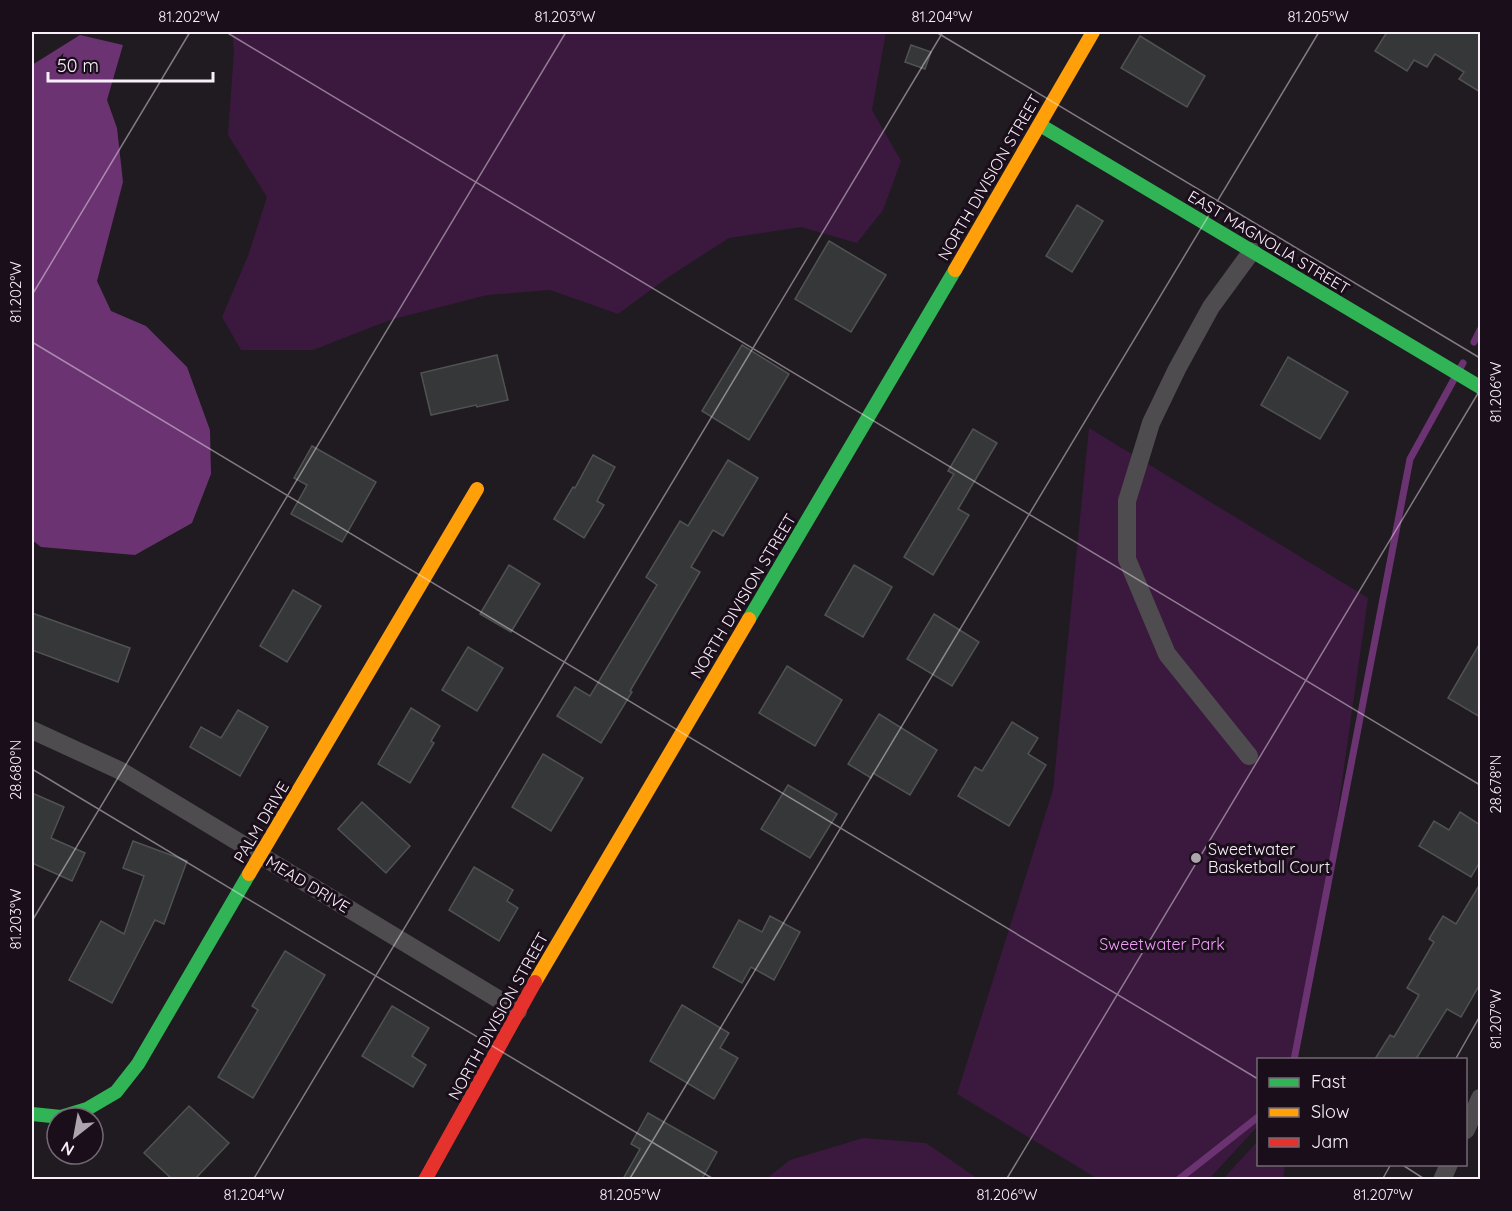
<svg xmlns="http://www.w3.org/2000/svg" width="1512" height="1211" viewBox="0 0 1512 1211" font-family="Quicksand,sans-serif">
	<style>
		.green { fill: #3b193e }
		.water { fill: #6c3372 }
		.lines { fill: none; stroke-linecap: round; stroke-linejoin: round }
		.stream { stroke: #6c3372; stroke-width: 7 }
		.building { fill: #363738; stroke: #505252; stroke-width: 1.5 }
		.street { stroke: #4e4c4f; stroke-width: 18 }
		.fast { stroke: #30b455; stroke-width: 14 }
		.slow { stroke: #ff9f0a; stroke-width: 14 }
		.jam { stroke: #e5322d; stroke-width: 14 }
		.ticks { fill: none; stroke: #f8f0f9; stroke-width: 1.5; stroke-opacity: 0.45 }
		.poi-dot { fill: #aca5ad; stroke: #1a0e1b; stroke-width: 2 }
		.labels { text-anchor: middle; stroke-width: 6; stroke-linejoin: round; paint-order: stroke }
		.street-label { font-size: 16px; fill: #f8f0f9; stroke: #1a0e1b }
		.poi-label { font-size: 16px; fill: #f8f0f9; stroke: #1a0e1b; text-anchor: start }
		.park-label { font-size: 16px; fill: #f39dfb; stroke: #1a0e1b }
		.neatline { fill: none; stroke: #f8f0f9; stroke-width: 2 }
		.ticks-label { font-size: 15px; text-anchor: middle; fill: #f8f0f9 }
	</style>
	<rect width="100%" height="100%" fill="#201a21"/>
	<!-- green -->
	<g class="green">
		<polygon points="232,32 886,32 872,110 901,161 883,210 857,243 801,227 729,238 667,278 618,314 550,290 487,295 390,320 313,350 241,350 222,317 248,256 267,197 228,135 234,51"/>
		<polygon points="1089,428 1368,598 1327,887 1294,1059 1258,1060 1258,1126 1209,1179 1098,1179 957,1094 1053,790"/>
		<polygon points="863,1138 926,1143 978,1179 766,1179 790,1160"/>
		<polygon points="1258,1141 1258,1164 1285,1165 1283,1179 1223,1179"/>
	</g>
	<!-- water -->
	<polygon class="water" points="80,35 123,45 107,100 117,128 123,182 97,281 111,311 146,326 187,367 210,430 211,474 192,523 135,555 41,547 32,540 32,65"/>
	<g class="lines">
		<!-- stream -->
		<g class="stream">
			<polyline points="1474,342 1480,330"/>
			<polyline points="1294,1060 1410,459 1463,363"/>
			<polyline points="1178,1180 1258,1117"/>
		</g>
	</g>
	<!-- building -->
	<g class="building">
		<polygon points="1387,32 1480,32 1480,92 1459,79 1464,72 1435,54 1427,67 1414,60 1407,71 1375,51"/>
		<polygon points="1140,36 1205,76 1187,107 1121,68"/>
		<polygon points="911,45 931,52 925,69 905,62"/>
		<polygon points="1077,205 1103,221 1072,272 1046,256"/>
		<polygon points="829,241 886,275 851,332 795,299"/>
		<polygon points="742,345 789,374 749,440 702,411"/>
		<polygon points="497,355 508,400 477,407 476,405 431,415 421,373"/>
		<polygon points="1288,357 1348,392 1320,439 1261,405"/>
		<polygon points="973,429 997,443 958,509 969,515 933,575 904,557 954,474 948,471"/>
		<polygon points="312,446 376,482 342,542 291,514 307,485 294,478"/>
		<polygon points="593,455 615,467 597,501 604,505 584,538 554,519 573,487 575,488"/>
		<polygon points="728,460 758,478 723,536 713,530 691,567 700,572 630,691 632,692 601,743 557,716 575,687 590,696 657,585 646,577 680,521 688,526"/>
		<polygon points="509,565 540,584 511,632 480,614"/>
		<polygon points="854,565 892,587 863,637 825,615"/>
		<polygon points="293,590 321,606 287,662 260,646"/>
		<polygon points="32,613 130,648 118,682 32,650"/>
		<polygon points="934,614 979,642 952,686 907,659"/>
		<polygon points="1480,643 1480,717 1448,698"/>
		<polygon points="468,647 503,668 477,711 442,690"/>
		<polygon points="787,666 842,700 815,746 759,713"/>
		<polygon points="411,708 440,726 431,741 434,743 410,783 378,764"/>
		<polygon points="238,710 268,727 240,776 190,747 201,727 221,738"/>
		<polygon points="879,714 937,750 910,795 873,773 871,778 848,764"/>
		<polygon points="1012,722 1038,738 1028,754 1046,765 1009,826 958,796 975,767 982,771"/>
		<polygon points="543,754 583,778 551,831 512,807"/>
		<polygon points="788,785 837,814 810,858 761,829"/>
		<polygon points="32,793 64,807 51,838 85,853 72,881 32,863"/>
		<polygon points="362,802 410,846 386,873 338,829"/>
		<polygon points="1460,812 1480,825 1480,862 1471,877 1419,846 1434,821 1449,830"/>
		<polygon points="133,841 187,861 164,924 155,920 112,1003 69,980 101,921 124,934 144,876 123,868"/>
		<polygon points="474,867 513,890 507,901 518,908 499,941 449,910"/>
		<polygon points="1480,884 1480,984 1461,1017 1447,1009 1416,1059 1375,1059 1390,1035 1394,1037 1419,995 1407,988 1434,942 1429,939 1443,916 1456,924"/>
		<polygon points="770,916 800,932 774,980 751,967 742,983 713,967 739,920 762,932"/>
		<polygon points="285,951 325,975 253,1098 218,1077 258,1010 252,1006"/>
		<polygon points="682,1005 729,1033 720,1048 738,1058 714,1099 650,1061"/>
		<polygon points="392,1006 429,1028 412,1056 426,1065 413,1087 362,1056"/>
		<polygon points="189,1106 229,1143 195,1179 172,1179 144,1153"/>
		<polygon points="648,1113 717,1152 702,1179 623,1179 640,1149 631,1144"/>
	</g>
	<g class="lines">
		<!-- street -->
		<g class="street">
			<polyline points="32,730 121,771 518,1011"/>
			<polyline points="1249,756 1167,654 1127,559 1127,501 1151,423 1177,369 1211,307 1252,251"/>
			<polyline points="1466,1130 1480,1098"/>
			<polyline points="1442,1180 1449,1164"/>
		</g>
		<!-- fast -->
		<g class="fast">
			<polyline points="1040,125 1480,387"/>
			<polyline points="749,619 955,270"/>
			<polyline points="32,1114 61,1117 87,1109 116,1092 138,1064 249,874"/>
		</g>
		<!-- slow -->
		<g class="slow">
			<polyline points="955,270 1093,32"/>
			<polyline points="249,874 477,489"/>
			<polyline points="535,982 749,619"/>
		</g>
		<!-- jam -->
		<polyline class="jam" points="425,1180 535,982"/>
	</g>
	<!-- ticks -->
	<path class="ticks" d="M226,32L1480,785M936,32L1480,358M32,295L190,32M32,342L1258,1079M32,769L715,1180M32,921L566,32M1455,1060L1480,1016M1401,1164L1426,1180M253,1180L943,32M629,1180L1319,32M1006,1180L1480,390M1382,1180L1391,1164"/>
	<!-- markers -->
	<circle class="poi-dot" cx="1196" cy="858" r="6"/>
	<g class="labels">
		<!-- street labels -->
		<g class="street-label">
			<text transform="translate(989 177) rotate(-60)" y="6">NORTH DIVISION STREET</text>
			<text transform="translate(1269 242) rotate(31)" y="6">EAST MAGNOLIA STREET</text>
			<text transform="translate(743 596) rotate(-59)" y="6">NORTH DIVISION STREET</text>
			<text transform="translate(261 822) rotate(-59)" y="6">PALM DRIVE</text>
			<text transform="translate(308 884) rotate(31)" y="6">MEAD DRIVE</text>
			<text transform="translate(498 1016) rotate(-61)" y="6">NORTH DIVISION STREET</text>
		</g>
		<!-- poi labels -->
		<g class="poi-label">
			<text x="1208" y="855">Sweetwater<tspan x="1208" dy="18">Basketball Court</tspan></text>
		</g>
		<!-- park labels -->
		<g class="park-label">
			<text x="1162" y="950">Sweetwater Park</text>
		</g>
	</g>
	<!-- border -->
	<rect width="1512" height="1211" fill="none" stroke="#1a0e1b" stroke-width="66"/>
	<!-- legend -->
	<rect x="1257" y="1058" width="210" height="108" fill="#1a0e1b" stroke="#736874" stroke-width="1.5"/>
	<rect x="1269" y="1078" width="30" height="9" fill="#30b455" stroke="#736874" stroke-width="1.5"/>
	<text x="1311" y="1088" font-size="18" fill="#f8f0f9">Fast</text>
	<rect x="1269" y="1108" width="30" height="9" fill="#ff9f0a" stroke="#736874" stroke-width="1.5"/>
	<text x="1311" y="1118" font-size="18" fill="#f8f0f9">Slow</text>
	<rect x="1269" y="1138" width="30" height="9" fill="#e5322d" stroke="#736874" stroke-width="1.5"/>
	<text x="1311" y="1148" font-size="18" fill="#f8f0f9">Jam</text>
	<!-- north arrow -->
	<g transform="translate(75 1136) rotate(211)"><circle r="28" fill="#1a0e1b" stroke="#736874" stroke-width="1.5"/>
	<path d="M0-4.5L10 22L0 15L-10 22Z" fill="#aca5ad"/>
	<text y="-9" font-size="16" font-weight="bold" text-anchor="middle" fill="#f8f0f9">N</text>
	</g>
	<!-- scale -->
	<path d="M48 72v9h165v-9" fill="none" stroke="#f8f0f9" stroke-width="3"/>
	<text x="57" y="72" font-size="18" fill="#f8f0f9" stroke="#1a0e1b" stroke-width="4.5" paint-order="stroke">50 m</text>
	<rect x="33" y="33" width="1446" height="1145" class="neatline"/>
	<g class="ticks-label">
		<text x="189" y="22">81.202°W</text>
		<text x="565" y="22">81.203°W</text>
		<text x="942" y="22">81.204°W</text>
		<text x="1318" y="22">81.205°W</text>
		<text transform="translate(16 292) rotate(-90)" y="5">81.202°W</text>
		<text transform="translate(1496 392) rotate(-90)" y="5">81.206°W</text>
		<text transform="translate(16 770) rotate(-90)" y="5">28.680°N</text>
		<text transform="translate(1496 784) rotate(-90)" y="5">28.678°N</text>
		<text transform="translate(16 919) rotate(-90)" y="5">81.203°W</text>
		<text transform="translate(1496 1019) rotate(-90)" y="5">81.207°W</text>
		<text x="254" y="1200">81.204°W</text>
		<text x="630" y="1200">81.205°W</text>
		<text x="1007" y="1200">81.206°W</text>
		<text x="1383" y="1200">81.207°W</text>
	</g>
</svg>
